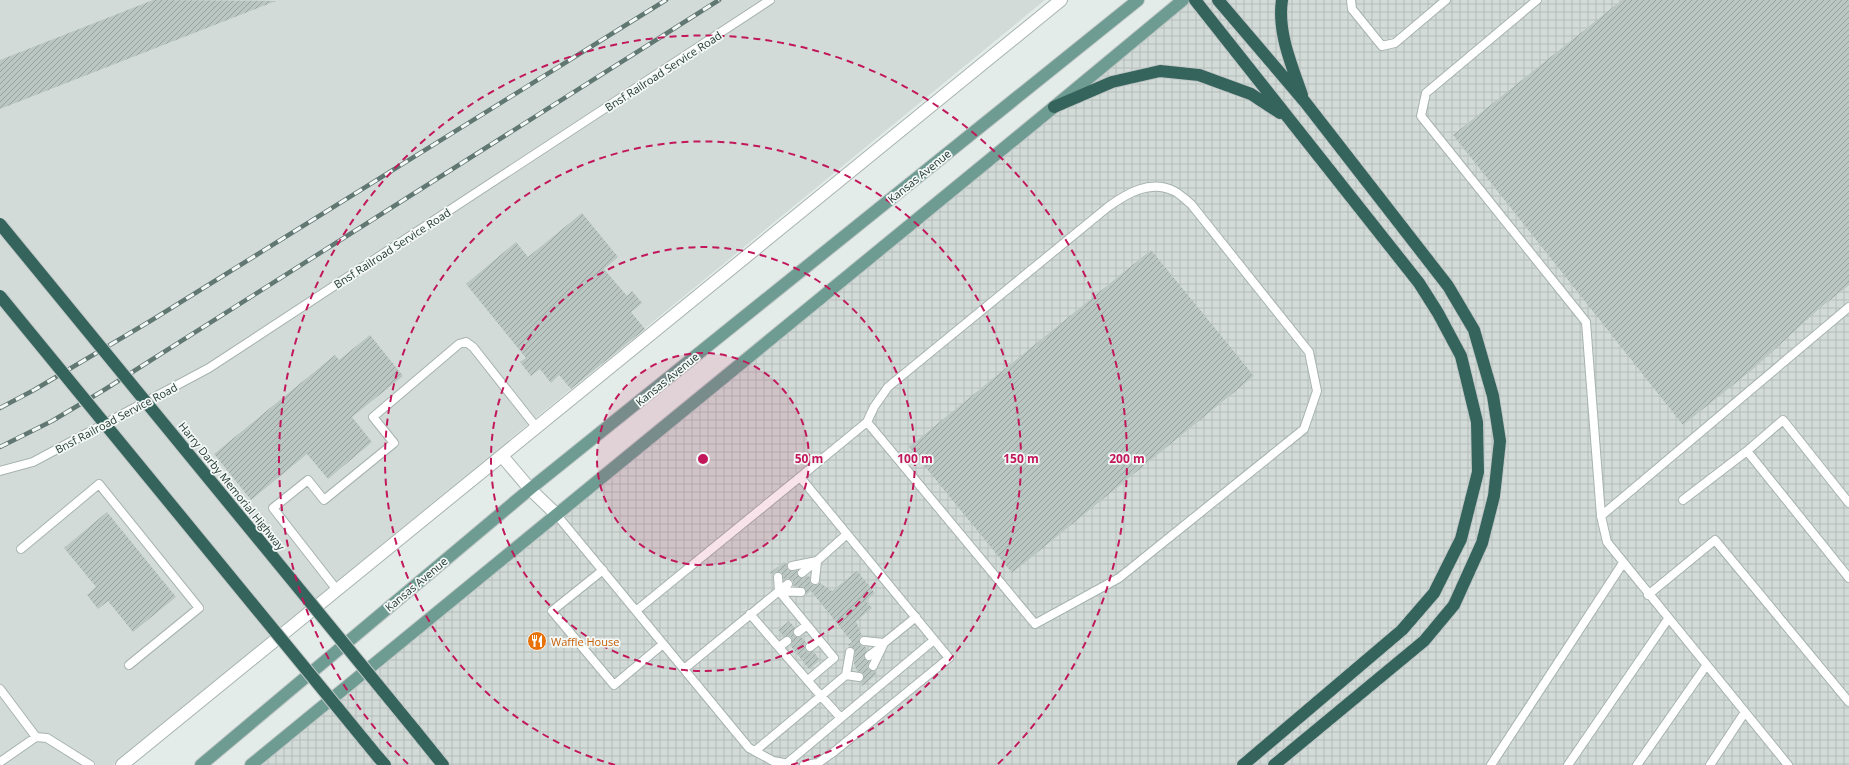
<svg xmlns="http://www.w3.org/2000/svg" width="1849" height="765" font-family="'Open Sans',sans-serif">
<defs>
<pattern id="industrial-grid" width="8" height="8" patternUnits="userSpaceOnUse"><rect width="8" height="8" fill="#d2dbd8"/><path d="M0 4h8M4 0v8" fill="none" stroke="#b4bdba"/></pattern>
<pattern id="building-hatch" width="6" height="6" patternUnits="userSpaceOnUse"><rect width="6" height="6" fill="#bac6c2"/><path d="M-1 1l2-2M0 6l6-6M5 7l2-2" fill="none" stroke="#97a29e"/></pattern>
</defs>
<rect width="100%" height="100%" fill="#e4ece9"/>
<path fill="#d2dbd8" d="M0 0H1045L113 765H0Z"/>
<path fill="url(#industrial-grid)" d="M1191 0H1849V765H252Z"/>
<path fill="url(#building-hatch)" d="M153 0 276 1 0 109V60Z
M1622 0H1849V285L1820 308 1753 369 1683 425 1453 135Z
M582 213 618 257 604 269 627 296 632 291 642 303 631 312 645 329 571 389 559 375 551 383 540 369 531 376 520 362 526 358 466 284 516 242 528 257Z
M1151 250 1254 376 1012 573 909 447Z
M370 335 403 376 352 417 372 442 328 479 307 454 251 500 214 454 335 355 339 360Z
M107 512 176 597 133 632 108 601 98 609 87 595 96 587 64 548Z
M784 562 787 564 788 570 797 571V574L800 578H803L807 576 810 577V582L812 585H817L820 583 832 591 857 571 875 593 866 601 872 608 856 621 862 636 859 638V643L861 646 866 647 867 650 864 657 869 661 868 669 875 671 876 675 862 686 861 682 863 680 864 675 862 673 857 671 854 663 855 650 848 645 852 642 811 591 806 595 804 588 793 586V581L790 579 784 580 781 572H777L773 575 770 573Z
M789 621 795 628 793 632 794 636 798 637 801 636 806 643 805 647 806 651 810 652 813 651 820 660 809 669 790 645 792 641 791 637 787 636 784 637 778 630Z"/>
<g fill="none" stroke-linecap="round" stroke-linejoin="round">
<defs>
<path id="lane" d="M1351 0 1352 9 1382 46 1395 43 1446 0
M1537 0 1426 93 1421 116 1586 322 1601 516 1607 542 1788 765
M1747 451 1783 420 1849 503
M0 471 33 462 209 368 770 0
M800 477 867 422 874 407 888 387 1108 207C1126 194 1150 179 1174 191 1180 194 1186 200 1191 204L1309 352 1317 391 1304 429 1119 578 1035 624 867 422
M1683 500 1747 451 1849 578
M556 514 749 748 773 761 794 765
M1601 516 1849 307
M21 549 99 484 199 608 129 665
M792 566 817 561
M603 570 552 611 614 685 663 644
M802 573 814 563
M778 577 779 591 834 658 808 680
M815 580 817 561 847 534
M337 590 273 508 308 480 324 500 394 443 373 417 459 344 466 342 473 347 537 428
M779 591 788 584
M1648 595 1715 540 1849 702
M637 610 800 477 949 658 835 751 818 763 804 765
M750 614 821 696 755 751
M798 632 807 625
M864 641 884 643
M779 647 787 641
M810 647 819 640
M869 656 881 647
M873 666 884 643 916 617
M684 669 779 591 801 592
M846 675 850 652
M0 689 36 737
M841 718 821 696 846 675 859 677
M0 762 36 737 47 738 90 765
M786 764 934 640
M1491 765 1623 563
M1568 765 1668 619
M1637 765 1706 666
M1710 765 1745 712"/>
<path id="street" d="M502 456 530 489 556 514
M122 765 1061 0"/>
<path id="primary" d="M201 765 530 489 1138 0
M251 765 1054 107 1183 0"/>
<path id="highway" d="M1195 0 1419 283 1438 313 1461 356 1477 422 1478 472 1461 539 1434 593 1402 630 1243 765
M1218 0 1305 102 1448 286 1474 330 1493 396 1500 441 1494 496 1482 543 1454 605 1424 641 1274 765
M1282 0C1277 32 1292 66 1302 95
M1054 107 1112 82 1160 71 1199 75 1251 94 1280 113
M414 729 443 765
M378 757 385 765"/>
</defs>
<use href="#lane" stroke="#a7b3b0" stroke-width="10"/>
<use href="#street" stroke="#a7b3b0" stroke-width="14"/>
<use href="#primary" stroke="#c2c8c7" stroke-width="14"/>
<use href="#highway" stroke="#c2c8c7" stroke-width="14"/>
<use href="#lane" stroke="#fff" stroke-width="8"/>
<use href="#street" stroke="#fff" stroke-width="12"/>
<use href="#primary" stroke="#6e9c92" stroke-width="12"/>
<use href="#highway" stroke="#35645d" stroke-width="12"/>
<defs>
<path id="rail" d="M0 408 34 390 152 320 666 0
M0 447 52 421 104 390 719 0"/>
</defs>
<use href="#rail" stroke="#607772" stroke-width="4.5"/>
<use href="#rail" stroke="#f4f9f7" stroke-width="3" stroke-dasharray="9" stroke-linecap="butt"/>
<defs>
<path id="highway-bridge" d="M0 224 414 729
M0 296 378 757"/>
</defs>
<use href="#highway-bridge" stroke="#c2c8c7" stroke-width="14" stroke-linecap="butt"/>
<use href="#highway-bridge" stroke="#35645d" stroke-width="12"/>
</g>
<circle cx="703" cy="459" r="106" fill="#c2185b" fill-opacity=".12"/>
<g fill="none" stroke="#c2185b" stroke-width="2" stroke-dasharray="7 5">
<circle cx="703" cy="459" r="106"/>
<circle cx="703" cy="459" r="212"/>
<path d="M615 765A318 318 0 1 1 791 765"/>
<path d="M408 764A424 424 0 1 1 998 764"/>
</g>
<defs>
<symbol id="restaurant-disc" viewBox="-11 -11 22 22"><circle r="9.5" fill="#e8710a" stroke="#f4f9f7"/><path d="M-5-6h1v4h1v-4h1v4h1v-4h1v5L-1.5 .5V6h-2V.5L-5-1ZM5-6V6H3V1.5H1.5Q1.5-4 5-6Z" fill="#fff"/></symbol>
</defs>
<g fill-rule="evenodd">
<use href="#restaurant-disc" x="526" y="630" width="22" height="22"/>
</g>
<g text-anchor="middle" dominant-baseline="central" stroke-width="3.5" stroke-linejoin="round" paint-order="stroke">
<g font-size="11" fill="#263b36" stroke="#f4f9f7">
<text transform="translate(663 71) rotate(-33)">Bnsf Railroad Service Road</text>
<text transform="translate(919 176) rotate(-39)">Kansas Avenue</text>
<text transform="translate(392 248) rotate(-33)">Bnsf Railroad Service Road</text>
<text transform="translate(667 379) rotate(-39)">Kansas Avenue</text>
<text transform="translate(116 418) rotate(-28)">Bnsf Railroad Service Road</text>
<text transform="translate(232 486) rotate(51)">Harry Darby Memorial Highway</text>
<text transform="translate(416 584) rotate(-40)">Kansas Avenue</text>
</g>
<g font-size="11" fill="#c56008" stroke="#f4f9f7" text-anchor="start">
<text x="551" y="641">Waffle House</text>
</g>
</g>
<circle cx="703" cy="459" r="6" fill="#c2185b" stroke="#f4f9f7" stroke-width="2"/>
<g font-size="12" text-anchor="middle" font-weight="bold" fill="#c2185b" stroke="#f4f9f7" stroke-width="3.5" stroke-linejoin="round" paint-order="stroke">
<text x="809" y="463">50 m</text>
<text x="915" y="463">100 m</text>
<text x="1021" y="463">150 m</text>
<text x="1127" y="463">200 m</text>
</g>
</svg>
